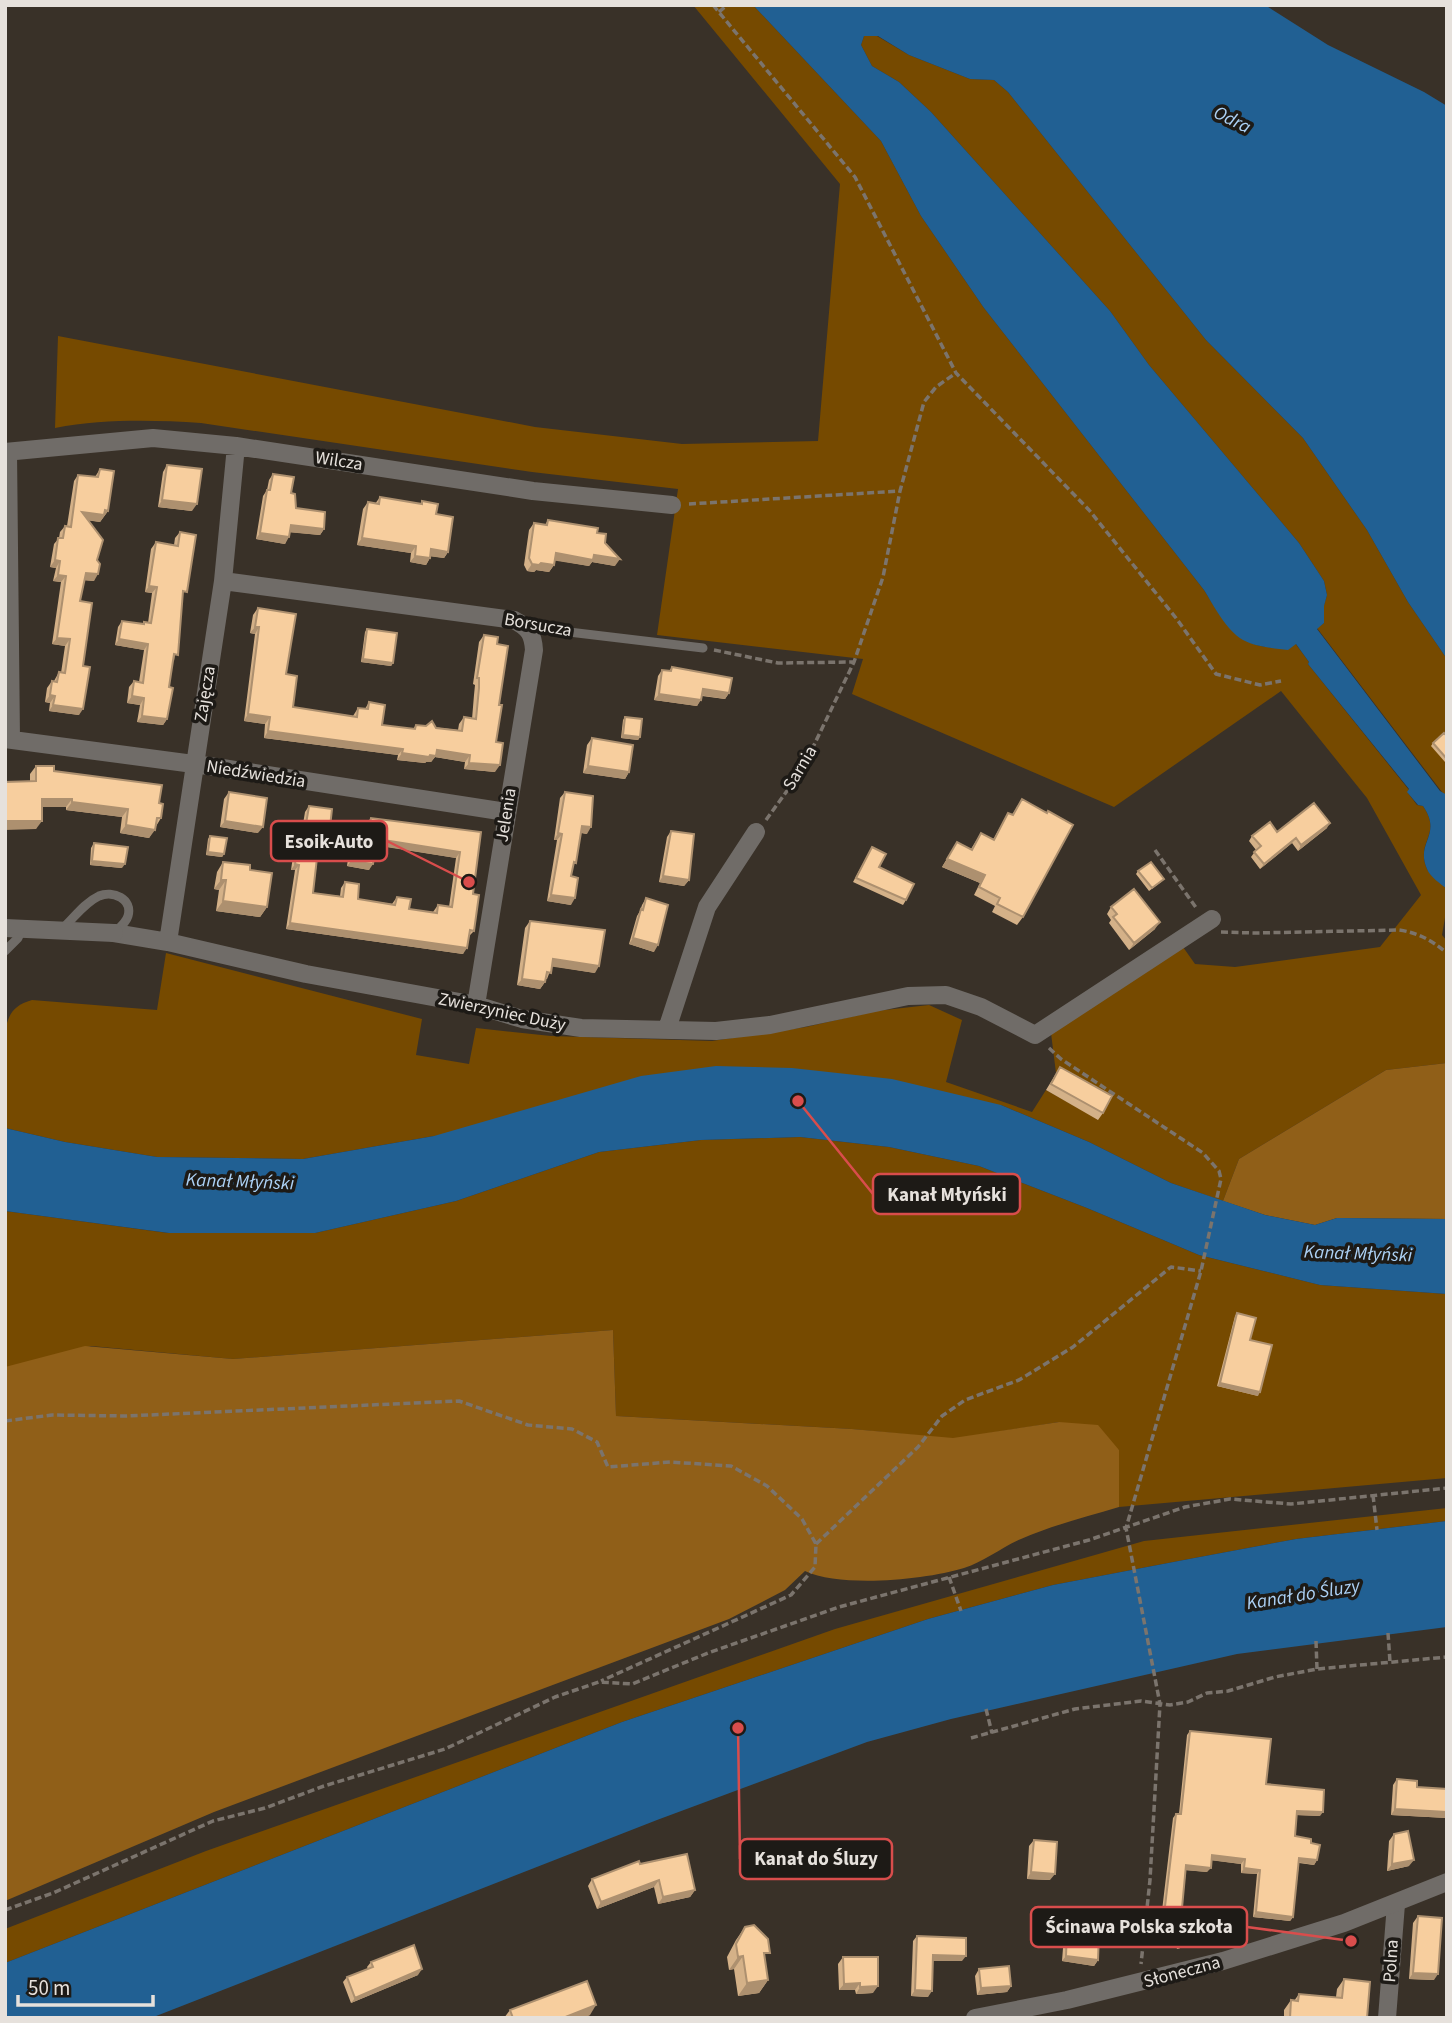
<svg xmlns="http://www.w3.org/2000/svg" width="1452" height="2023" font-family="'Source Sans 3',sans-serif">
<rect width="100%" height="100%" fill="#393128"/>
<path fill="#764a00" d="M693 5H753L881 141 921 216 984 308 1204 590C1219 614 1236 645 1268 647 1276 648 1287 645 1295 643L1309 662 1308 664 1409 790 1408 793 1417 805 1423 806C1443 835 1415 841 1427 869 1430 876 1441 883 1447 889V906L1442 935 1447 941V1063L1386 1070 1239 1159 1223 1201 1171 1183 1089 1142 1001 1105 434 1136 303 1159 157 1157 65 1142 5 1128V1032C8 1014 14 1005 32 1000L157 1010 166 953 422 1019 416 1055 469 1064 476 1028 551 1036 712 1041 806 1027 876 1011 929 1005 962 1020 946 1082 1032 1112 1046 1090 1098 1119 1056 1073 1051 1033 1183 947 1195 964 1235 967 1380 947 1421 895 1367 798 1281 691 1114 807 852 694 863 659 657 635 678 489 532 472 201 423C152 420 103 419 55 428L58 336 535 427 682 444 818 441 840 184Z
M864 36H877L909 55 970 79 994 80 1008 92 1206 340 1303 438 1367 530 1408 602 1447 659 1445 796 1317 628 1324 623V605L1327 595 1324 581 1299 543 1149 365 1110 311 931 112 899 82 872 66 861 45Z
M800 1137 889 1147 979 1166 1087 1208 1199 1255 1320 1285 1447 1294V1478L1119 1507V1450L1059 1422 953 1439 852 1429 616 1416 613 1330 233 1359 91 1346 5 1368V1211L168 1233H315L456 1201 599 1152 701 1140Z
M1447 1508V1521L1296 1539 1189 1559 1053 1585 928 1619 622 1722 5 1963V1929L206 1851 835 1629 1144 1541Z"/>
<path fill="#905f18" d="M1447 1063V1219L1337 1218 1315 1225 1265 1215 1223 1201 1239 1159 1386 1070Z
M613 1330 616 1416 852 1429 953 1438 1059 1422 1098 1425 1119 1450V1507C1086 1517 1053 1525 1021 1539 1002 1547 984 1562 964 1568 925 1580 841 1588 805 1571L785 1590 729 1619 214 1812 5 1901V1367L85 1346 233 1359Z"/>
<path fill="#216093" d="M753 5H1265L1328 45 1424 92 1447 106V659L1408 602 1367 530 1303 438 1206 340 1008 92 994 80 970 79 909 55 878 36H864L861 45 872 66 899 82 931 112 1110 311 1149 365 1299 543 1324 581 1327 595 1324 606V623L1317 629 1440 791 1447 795V889C1441 884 1430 877 1427 869 1415 842 1443 835 1423 806L1418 805 1407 792 1409 789 1308 664 1309 662 1296 644 1288 650C1274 648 1256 647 1243 640 1226 630 1214 606 1204 590L984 308 921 216 881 141Z
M716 1066 792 1068 892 1079 1001 1105 1089 1142 1171 1183 1265 1215 1315 1225 1337 1218 1447 1219V1294L1320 1285 1199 1255 1087 1208 979 1166 889 1147 800 1137 701 1140 599 1152 456 1201 315 1233H169L5 1211V1128L65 1142 157 1157 303 1159 434 1136 641 1076Z
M1447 1521V1627L1237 1654 951 1719 867 1742 657 1820 151 2018H5V1963L622 1722 928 1619 1053 1585 1189 1559 1296 1539Z"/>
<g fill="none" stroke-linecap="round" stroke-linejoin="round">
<path stroke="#7b746d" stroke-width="3.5" stroke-dasharray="7 3.5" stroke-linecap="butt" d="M713 5 855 177 956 373 1089 510 1176 618 1216 674 1260 685 1281 681
M719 12 727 5
M689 504 900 491 924 402 936 387 956 373
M714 650 778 663 854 662
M766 820 802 770 854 662 883 577 900 491
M1155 850 1197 909
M1221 932 1254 933 1399 930C1419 933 1431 940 1447 953
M1049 1048 1061 1059 1203 1153 1219 1171 1221 1179 1201 1271 1126 1528 1160 1704 1150 1880 1141 1964
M5 1421 52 1415 127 1416 459 1401 528 1425 572 1429 597 1442 608 1467 670 1462 731 1466 767 1486 802 1519 816 1544 815 1567 791 1595 601 1681
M1373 1495 1377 1530
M816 1544 918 1447 942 1416 965 1400 1019 1380 1073 1347 1171 1267 1201 1271
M949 1577 961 1611
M1388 1633 1390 1662
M1316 1641 1317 1669
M986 1709 992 1733
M971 1738 1075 1709 1141 1701 1170 1705 1188 1702 1207 1693 1228 1691 1275 1677 1317 1669 1447 1657
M5 1910 53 1893 213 1821 265 1808 324 1786 445 1749 555 1697 599 1682 632 1684 708 1653 839 1607 1089 1540 1185 1507 1230 1499 1291 1504 1447 1488"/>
<path stroke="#706c68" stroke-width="9" d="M527 627 703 648
M62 929C74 918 84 903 99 896 113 890 133 899 128 916 126 923 119 928 114 933
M5 951 18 938 22 929"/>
<path stroke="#706c68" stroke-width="18" d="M5 452 153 438 236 446 533 491 672 505
M8 452 11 739
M223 581 514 620C529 628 533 634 534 650L476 1005
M5 739 216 767 506 812
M114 933 168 942 306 974 476 1005 522 1019 581 1028 716 1031 770 1025 908 996 946 995 981 1007 1035 1035 1212 919
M168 942 223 581 236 446
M667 1029 707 907 756 832
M1387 2018 1396 1904"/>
<path stroke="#706c68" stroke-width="18" d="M5 928 114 933
M975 2018 1067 2000 1223 1961 1344 1923 1447 1882"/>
</g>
<path fill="#d4b188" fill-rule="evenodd" d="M167 465 192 511 158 507 163 472Z
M100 469 108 511 100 522 88 520 97 560 94 581 84 580 80 601 83 666 79 715 49 711 50 703 45 702 47 688 52 681H54L59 672 61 673 65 646 52 644 61 582 53 581 56 568 50 567 54 544 59 538 60 532 65 526H67L74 481 78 475 95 477Z
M273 474 291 493 296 508 324 529 320 535 290 532 285 544 256 539 263 496 267 490 269 480Z
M380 497 420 504 422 501 436 514 448 552 444 558 431 556 426 565 410 562 411 553 357 545 363 509 368 502 375 504Z
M548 520 597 533 605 543 615 566 592 562 589 566 555 560 554 565 549 572 536 570 534 572 527 571 524 565 529 530 534 523 545 525Z
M180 532 182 598 174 661H173L169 687 167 719 163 725 137 722 140 705 127 703 129 687 134 681 139 682 144 650 115 645 118 627 122 621 143 624 144 622 148 623 152 593 145 592 151 549 156 542 174 545 175 538Z
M258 608 286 674 293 707 353 716 358 708 365 709 369 702 382 725 413 729 416 725 458 730 459 724 464 717 472 719 474 695 475 685 473 684 479 642 484 635 497 644 499 705 495 772 464 769 465 762 435 757 431 762H426L425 763 397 760 398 755 264 738 265 724 244 721 255 634 250 633 253 615Z
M367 629 393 663 391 666 361 662 365 632Z
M672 667 729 693 725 699 702 696 697 706 654 700 658 676 662 670 669 671Z
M625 717 640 737 638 740 621 738 623 720Z
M1447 736V761L1445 762 1431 746 1433 743Z
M592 738 629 772 625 779 583 773 587 745Z
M36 766 159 803 161 818 149 838 120 833 122 817 66 810V807H42L36 829 30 781V774Z
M229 792 258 833 220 827 224 799Z
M565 792 587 834 581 833 573 867 571 876V905L547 901 557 840H554L560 798Z
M1022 799 1023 917 1017 925 992 912 995 906 974 895 980 883 942 867 957 842 971 849 981 833 993 840 1008 813 1012 815Z
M309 806 330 827 365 834 367 823 371 818 481 832 473 894 474 931 469 936 463 954 286 929 295 870H291L297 829 301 823 303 824 305 812ZM376 845 456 858 449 907 438 905 433 912 409 909 397 897 392 904 358 899 345 882 341 888 340 896 313 893 318 855 348 859 347 866 369 870Z
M1327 828 1298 851 1292 843 1260 869 1251 857 1256 850 1249 841 1252 836 1277 832Z
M671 831 689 880 684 886 659 882 667 837Z
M210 836 224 854 222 857 206 855 208 839Z
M94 843 122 868 90 865 91 848Z
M872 847 879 867 906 900 903 905 853 882Z
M223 862 250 870 267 907 260 917 216 911 219 890 214 889 217 872Z
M1138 871 1161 882 1149 891 1136 874Z
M646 898 654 952 629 944 637 916 640 911 642 905Z
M1111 907 1155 929 1129 950 1109 923 1111 920 1107 914Z
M530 921 595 973 552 966 547 979H546L545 982 540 989 517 985 525 928Z
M1060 1067 1103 1113 1098 1120 1046 1090Z
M1237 1313 1250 1340 1258 1396 1217 1386 1235 1316Z
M1190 1731 1266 1784 1320 1816 1297 1815 1295 1836 1311 1843 1317 1860 1314 1865 1299 1863 1293 1917 1290 1921 1253 1917 1257 1874 1241 1873V1864L1211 1860 1207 1872 1186 1870 1182 1908 1193 1944 1177 1949 1168 1920 1161 1919 1173 1818 1176 1814H1179L1187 1735Z
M1397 1779 1417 1787 1446 1789 1447 1783V1818L1391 1815 1393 1785Z
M1394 1834 1409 1866 1387 1871 1389 1841Z
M1034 1840 1050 1880 1027 1879 1029 1846Z
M640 1864 695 1890 690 1897 658 1904 654 1887 597 1909 588 1886 592 1879Z
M1057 1913 1080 1923 1098 1960 1094 1966 1062 1961 1064 1935H1053V1919Z
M1418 1916 1434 1980 1409 1979 1413 1923Z
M745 1927 765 1959 768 1980 759 1993 738 1996 734 1969 729 1970 727 1957 736 1940Z
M917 1936 962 1961H933L928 1997 911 1996 913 1941Z
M843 1957 873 1993 856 1994 855 1990H839L838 1964Z
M371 1962 418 1975 351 2003 343 1982 347 1977 368 1969 367 1967Z
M979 1969 1011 1986 1007 1992 977 1995 975 1976Z
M1344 1979 1367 2018H1284V2010L1291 2000 1294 2001 1299 1994 1336 1997 1337 1989Z
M510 2010 590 2015 582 2018H504Z"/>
<path fill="#ad906f" d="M162 500 197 504 192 511 158 507Z
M105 510 108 511 100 522 77 519 82 512Z
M291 525 324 529 320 535 286 532Z
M260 533 289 537 285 544 256 539Z
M362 538 416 546 411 553 357 545Z
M431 549 448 552 444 558 427 556Z
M556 553 594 555 620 559 615 566 592 562 589 566 551 560Z
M415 556 430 558 426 565 410 562Z
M55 560 60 561 56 568 50 567Z
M541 563 554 565 549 572 536 570 534 572 527 571 532 564Z
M86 573 98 574 94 581 81 580Z
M58 575 66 576 61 582 53 581Z
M149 586 157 587 152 593 145 592Z
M255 627H259L255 634 250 633Z
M57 638 70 639 65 646 52 644Z
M119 639 148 644 144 650 115 645Z
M363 659 393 663 391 666 361 662Z
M703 689 729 693 725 699 699 695Z
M659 694 701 700 697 706 654 700Z
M50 695 55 696 50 703 45 702Z
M132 696 144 698 140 705 127 703Z
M53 705 83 709 79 715 49 711Z
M248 714 270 717 265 724 244 721Z
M142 716 167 719 163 725 137 722Z
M268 731 403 749 398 755 264 738Z
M623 735 640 737 638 740 621 738Z
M437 750 470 755 465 762 435 757 431 762H426L425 763 397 760 402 753Z
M469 763 500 765 495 772 464 769Z
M588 766 629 772 625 779 583 773Z
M42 799H72L66 807H36Z
M72 802 128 809 122 817 66 810Z
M5 821H42L36 829 5 830Z
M225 821 263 827 258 833 220 827Z
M1330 823 1327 828 1298 851 1301 845Z
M126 825 155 830 149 838 120 833Z
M582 826 591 827 587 834 578 832Z
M558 833 562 834 557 840H554Z
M1296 838 1292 843 1260 869 1264 864Z
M377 839 460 852 456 858 373 845Z
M318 849 352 853 348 859 315 854Z
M208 852 224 854 222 857 206 855Z
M947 859 985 875 980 883 942 867Z
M92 861 125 864 122 868 90 865Z
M351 861 373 864 369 870 347 866Z
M295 864 299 865 295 870H291Z
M663 876 689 880 684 886 659 882Z
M221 880H226L219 890 214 889Z
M551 895 575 898 571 905 547 901Z
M223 901 267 907 260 917 216 911Z
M1160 922 1155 929 1129 950 1134 943Z
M290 923 467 948 463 954 286 929Z
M633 938 658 945 654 952 629 944Z
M553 959 599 966 595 973 548 966Z
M522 979 545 982 540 989 517 985Z
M1220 1383 1260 1392 1258 1396 1217 1386Z
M1395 1809 1447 1812V1818L1391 1815Z
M1297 1811 1323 1812 1320 1816 1294 1815Z
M1212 1855 1245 1859 1241 1864 1209 1860Z
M1299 1858 1317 1860 1314 1865 1296 1862Z
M1414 1860 1409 1866 1387 1871 1392 1864Z
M1186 1865 1211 1868 1207 1872 1183 1870Z
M1244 1868 1260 1870 1257 1874 1241 1873Z
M1031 1872 1055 1874 1050 1880 1027 1879Z
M659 1880 654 1887 597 1909 601 1902Z
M695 1890 690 1897 658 1904 663 1897Z
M1256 1912 1293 1917 1290 1921 1253 1917Z
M1164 1915H1171L1168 1920 1161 1919Z
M1057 1929H1067L1064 1935H1053Z
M1197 1940 1193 1944 1177 1949 1180 1945Z
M933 1955 966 1956 962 1961H929Z
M743 1956 734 1969 729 1970 738 1957Z
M1066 1956 1098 1960 1094 1966 1062 1961Z
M422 1969 418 1975 351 2003 355 1998Z
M1413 1973 1438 1974 1434 1980 1409 1979Z
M768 1980 759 1993 738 1996 747 1983Z
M860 1983 855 1990H839L844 1984Z
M878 1986 873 1993 856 1994 860 1987Z
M1011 1986 1007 1992 977 1995 981 1988Z
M915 1990 932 1991 928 1997 911 1996Z
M596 2005 590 2015 582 2018H563Z"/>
<path fill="#f7ce9e" stroke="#ad906f" stroke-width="2" fill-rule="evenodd" d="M167 465 202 469 197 504 162 500Z
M100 469 114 471 108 511 105 510 104 515 82 512 103 540 97 560 100 564 98 574 86 573 80 601 92 603 83 666 90 667 83 709 53 705 55 696 50 695 52 681 57 682 59 672 65 673 70 639 57 638 66 576 58 575 60 561 55 560 58 538H63L65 526 71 527 78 475 98 477Z
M273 474 294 477 291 493 295 494 296 508 325 512 324 529 291 525 289 537 260 533 267 490H270Z
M380 497 422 504V501L438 504 436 514 453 517 448 552 431 549 430 558 415 556 416 546 362 538 368 502 379 504Z
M548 520 598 528 597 533 606 534 605 543 620 559 594 555 593 560 556 553 554 565 541 563 539 565 532 564 529 558 534 523 547 525Z
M180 532 196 535 187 592 183 591 178 655 174 654 169 687 173 688 167 719 142 716 144 698 132 696 134 681 143 683 148 644 119 639 122 621 144 624V622L151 623 157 587 149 586 156 542 178 546Z
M258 608 296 614 286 674 297 676 293 707 357 717 358 708 368 709 369 702 385 705 382 725 415 729 416 725 426 726 432 721 436 728 462 731 464 717 476 719 479 688V678H477L484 635 498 637 497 644 508 646 499 705H502L496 742 503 743 500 765 469 763 470 755 437 750 436 756 430 755 429 757 402 753 403 749 268 731 270 717 248 714 259 627H255Z
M367 629 397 633 393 663 363 659Z
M672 667 732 678 729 693 703 689 701 700 659 694 662 670 671 671Z
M625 717 642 719 640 737 623 735Z
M1444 733 1447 736V759L1433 743Z
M592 738 633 745 629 772 588 766Z
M36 766H54V771L162 785 159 803 163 804 161 818H157L155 830 126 825 128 809 72 802V799H42V821H5V782L36 781Z
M229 792 267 798 263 827 225 821Z
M565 792 593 796 591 827 582 826 576 863 574 862 571 876 578 878 575 898 551 895 562 834 558 833Z
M1022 799 1047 813 1048 811 1073 825 1023 917 997 904 1000 898 979 887 985 875 947 859 957 842 972 850 981 833 994 840 1008 813 1013 815Z
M1314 803 1330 823 1301 845 1296 838 1264 864 1254 852 1261 846 1252 836 1270 822 1277 832Z
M309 806 332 809 330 827 368 834 371 818 481 832 473 894 479 895 474 931 470 930 467 948 290 923 299 865 295 864 301 823 306 824ZM377 839 460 852 452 907 438 905 437 913 409 909 411 899 397 897 395 905 358 899 359 884 345 882 343 897 313 893 318 849 352 853 351 861 373 864Z
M671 831 694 834 689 880 663 876Z
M210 836 227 838 224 854 208 852Z
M94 843 128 847 125 864 92 861Z
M872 847 886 854 879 867 914 884 906 900 856 878Z
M223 862 250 865V870L272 873 267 907 223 901 226 880H221Z
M1151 862 1164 879 1152 888 1138 871Z
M1134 889 1160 922 1134 943 1113 917 1117 914 1111 907Z
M646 898 668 905 658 945 633 938 641 909 643 910Z
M530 921 605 930 599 966 553 959 551 973 547 972 545 982 522 979Z
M1060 1067 1112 1096 1103 1113 1051 1084Z
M1237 1313 1256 1318 1250 1340 1272 1345 1260 1392 1220 1383Z
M1190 1731 1271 1739 1266 1784 1324 1790 1323 1812 1297 1811 1295 1836 1311 1839V1843L1320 1845 1317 1860 1299 1858 1293 1917 1256 1912 1260 1870 1244 1868 1245 1859 1212 1855 1211 1868 1186 1865 1182 1908 1195 1910 1193 1930 1197 1940 1180 1945 1171 1915H1164L1176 1814H1181Z
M1397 1779 1417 1781V1787L1447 1789V1812L1395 1809Z
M1408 1831 1414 1860 1392 1864 1394 1834Z
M1034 1840 1057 1842 1055 1874 1031 1872Z
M687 1854 695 1890 663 1897 659 1880 601 1902 592 1879 639 1861 640 1864Z
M1057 1913 1080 1915V1923H1084L1083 1933H1099L1098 1960 1066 1956 1067 1929H1057Z
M1418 1916 1442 1918 1438 1974 1413 1973Z
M754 1925 768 1939 770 1953H764L768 1980 747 1983 743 1956 738 1957 736 1944 745 1927Z
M917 1936 966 1938V1956L933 1955 932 1991 915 1990Z
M414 1945 422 1969 355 1998 347 1977 373 1967 371 1962Z
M843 1957H878V1986L860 1987V1983L844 1984Z
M1009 1966 1011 1986 981 1988 979 1969Z
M1344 1979 1370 1982 1367 2018H1290L1291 2000 1298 2001 1299 1994 1342 1998Z
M587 1981 596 2005 563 2018H513L510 2010Z"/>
<g text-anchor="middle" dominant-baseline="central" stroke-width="7" stroke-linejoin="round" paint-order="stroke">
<g font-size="18" fill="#e6e1dc" stroke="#1d1a16">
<text transform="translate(339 461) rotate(9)">Wilcza</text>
<text transform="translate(538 625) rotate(10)">Borsucza</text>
<text transform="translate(205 694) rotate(-81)">Zajęcza</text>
<text transform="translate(800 768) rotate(-59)">Sarnia</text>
<text transform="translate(256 774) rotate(9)">Niedźwiedzia</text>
<text transform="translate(506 815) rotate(-81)">Jelenia</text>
<text transform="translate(502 1012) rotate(12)">Zwierzyniec Duży</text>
<text transform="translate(1391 1961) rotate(-86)">Polna</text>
<text transform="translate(1182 1972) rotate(-15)">Słoneczna</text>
</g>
<g font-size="19" font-style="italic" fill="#acd1f5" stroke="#1d1a16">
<text transform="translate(1232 120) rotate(26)">Odra</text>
<text transform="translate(240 1182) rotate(2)">Kanał Młyński</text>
<text transform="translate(1358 1254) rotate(2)">Kanał Młyński</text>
<text transform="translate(1303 1595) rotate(-9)">Kanał do Śluzy</text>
</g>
</g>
<path fill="none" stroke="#d94d4c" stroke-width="2.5" d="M469 882L387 841M798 1101L873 1194M738 1728L740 1859M1351 1941L1247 1927"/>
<g fill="#d94d4c" stroke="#1d1a16" stroke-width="2.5">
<circle cx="469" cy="882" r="7"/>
<circle cx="798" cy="1101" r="7"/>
<circle cx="738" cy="1728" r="7"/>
<circle cx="1351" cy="1941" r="7"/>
</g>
<g fill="#1d1a16" stroke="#d94d4c" stroke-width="2.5">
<rect x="271" y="821" width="116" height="40" rx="7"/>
<rect x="873" y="1174" width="147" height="40" rx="7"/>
<rect x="740" y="1839" width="152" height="40" rx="7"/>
<rect x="1031" y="1907" width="216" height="40" rx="7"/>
</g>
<g font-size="19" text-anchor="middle" font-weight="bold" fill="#e6e1dc">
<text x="329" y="848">Esoik-Auto</text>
<text x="947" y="1201">Kanał Młyński</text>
<text x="816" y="1865">Kanał do Śluzy</text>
<text x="1139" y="1933">Ścinawa Polska szkoła</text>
</g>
<rect width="1452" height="2023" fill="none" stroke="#e6e1dc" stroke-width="14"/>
<path d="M18 1995v10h135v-10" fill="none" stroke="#e6e1dc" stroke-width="3.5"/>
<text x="28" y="1995" font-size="21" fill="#e6e1dc" stroke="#1d1a16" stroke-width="5" paint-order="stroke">50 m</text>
</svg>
